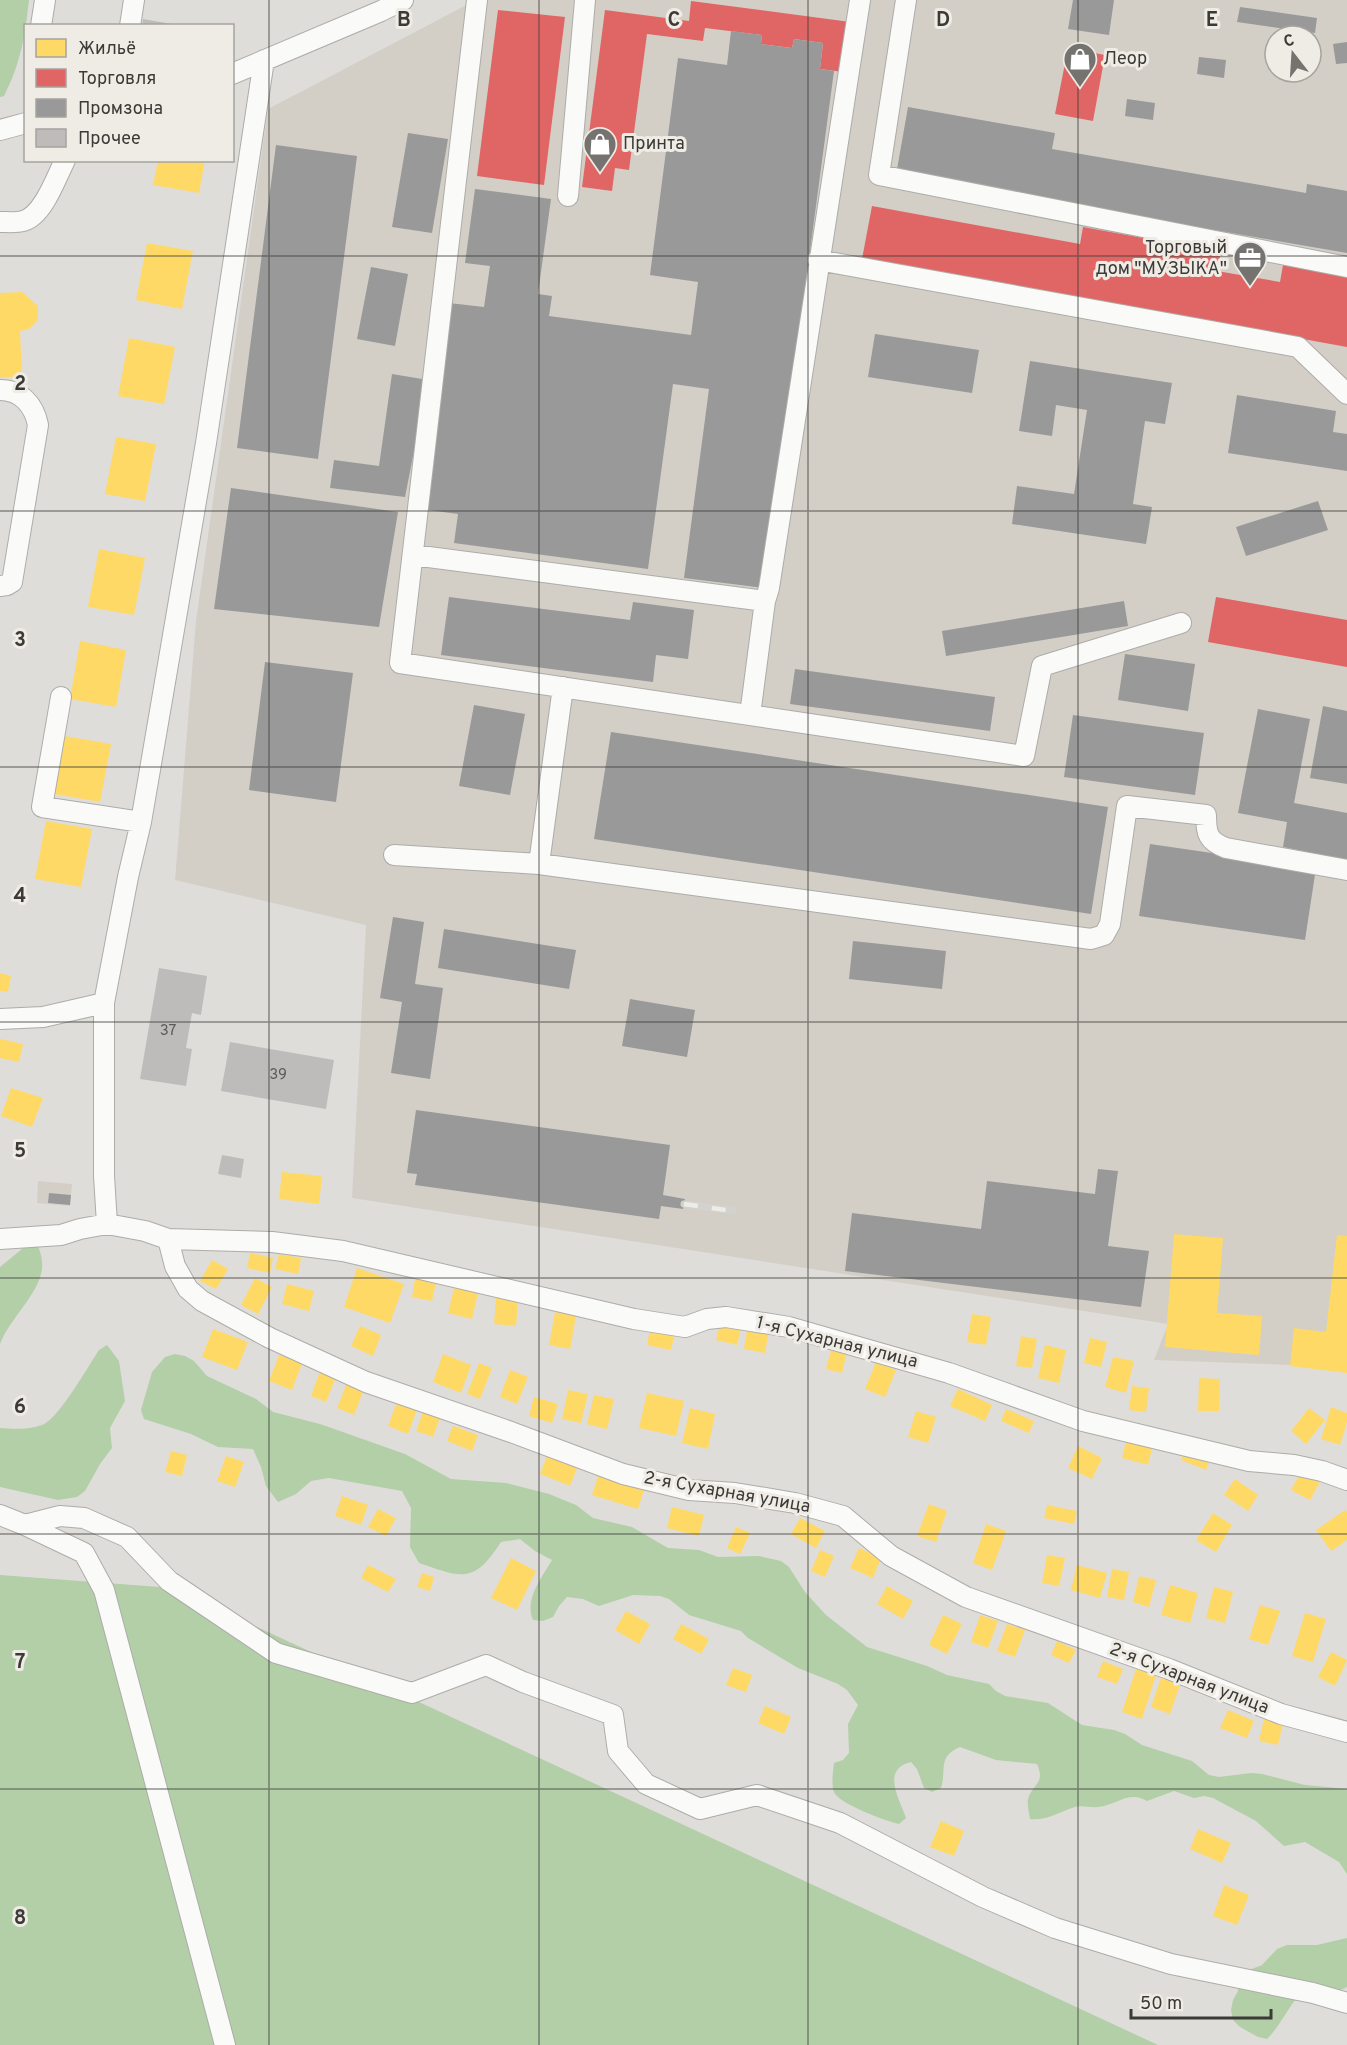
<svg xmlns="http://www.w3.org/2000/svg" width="1347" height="2045" font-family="Overpass,sans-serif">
<rect width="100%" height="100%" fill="#dfddda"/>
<path fill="#d3cfc7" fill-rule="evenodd" d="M476 0H1347V1367L1154 1360 1168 1324 352 1198 366 925 175 880 196 621 268 109ZM1275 36H1311V72H1275Z
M38 1181 72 1184 70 1206 37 1203Z"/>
<path fill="#b2cfa8" d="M0 0H29C25 35 21 63 4 96L0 97Z
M37 1243C39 1249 42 1256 42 1262 45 1289 10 1317 0 1344V1267L28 1244Z
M107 1345 119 1361 125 1401 110 1428 112 1448 100 1464 85 1491 77 1497 58 1500 0 1487V1428C13 1429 29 1430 42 1425 58 1420 89 1365 99 1350Z
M175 1354 185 1356 194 1361 207 1376 256 1399 273 1412 320 1424 405 1454 451 1479 506 1483 549 1494 576 1505 593 1518 632 1527 668 1548 699 1550 718 1557 759 1556 781 1561 789 1567 805 1592 826 1615 867 1647 927 1666 947 1675 989 1684 996 1691 1005 1696 1048 1703 1082 1725 1114 1730 1125 1734 1142 1745 1192 1761 1209 1775 1219 1777 1251 1773 1262 1774 1305 1785 1347 1789V1874L1339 1862 1305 1842 1284 1846 1256 1821 1213 1798 1204 1796 1194 1798 1174 1791 1147 1801C1129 1790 1117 1805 1098 1807 1090 1808 1082 1805 1075 1807 1059 1812 1047 1821 1030 1819 1029 1813 1027 1804 1028 1799 1032 1784 1046 1784 1037 1764L996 1760 960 1747C937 1757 947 1769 941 1788L932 1792 924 1788 917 1769 911 1762C881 1769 899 1798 906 1818L899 1824C886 1821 839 1804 834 1792 831 1784 833 1771 834 1763L843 1760 849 1753 848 1724 858 1705 847 1690 838 1684 798 1668 748 1638 741 1631 689 1615 669 1599 660 1596 633 1595 599 1606 583 1599 567 1597 559 1606 553 1617 543 1621 533 1620C524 1600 542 1577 552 1560L535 1551 520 1539 501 1542C474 1584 463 1578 419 1563L410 1547 411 1508 402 1491 329 1478 311 1481 296 1494 278 1502 266 1486 261 1467 253 1449 218 1447 191 1434 144 1419 141 1410 152 1372 165 1357Z
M0 1575 173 1588 1158 2045H0Z
M1347 1938V1987L1339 1991 1301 1993C1288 2007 1281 2025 1267 2039L1258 2037 1240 2027 1233 2020 1231 2010 1233 2000 1238 1991V1981L1244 1972 1262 1965 1277 1949 1287 1945H1317Z"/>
<path fill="#ffd966" d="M158 160H205L199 193 153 185Z
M147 243 193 251 182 309 136 300Z
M22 292 38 306V320L29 329 20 331 22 376 0 378V293Z
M129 338 175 347 164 404 118 396Z
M116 437 156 444 145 501 105 494Z
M99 549 145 558 134 615 88 607Z
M80 641 126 650 116 707 70 699Z
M65 736 111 744 100 802 54 794Z
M46 821 92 829 81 887 35 879Z
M0 973 11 976 8 992 0 991Z
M0 1039 23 1044 19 1062 0 1058Z
M11 1088 43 1098 32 1127 1 1116Z
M282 1172 322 1176 319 1204 279 1199Z
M1174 1234 1223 1238 1217 1313 1262 1316 1259 1355 1165 1347Z
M1337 1235 1347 1236V1373L1290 1366 1294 1328 1326 1332Z
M250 1253 273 1258 270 1273 247 1268Z
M279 1254 301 1258 298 1274 275 1269Z
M212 1260 228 1269 216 1289 200 1281Z
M357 1268 404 1284 390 1323 344 1307Z
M416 1273 437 1277 432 1301 412 1297Z
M255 1278 272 1287 258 1314 241 1305Z
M287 1284 314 1291 309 1311 282 1304Z
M454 1288 478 1293 472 1319 448 1313Z
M496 1298 518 1299 516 1326 494 1324Z
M555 1312 576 1316 570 1349 549 1345Z
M972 1314 991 1317 986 1345 967 1342Z
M652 1319 677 1324 671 1350 647 1345Z
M721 1319 742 1324 737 1345 716 1340Z
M360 1326 381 1335 373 1356 351 1346Z
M748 1326 769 1330 765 1353 744 1349Z
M213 1329 248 1342 237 1370 202 1357Z
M1021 1336 1037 1339 1032 1368 1016 1366Z
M1090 1338 1107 1342 1101 1367 1084 1363Z
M834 1339 849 1343 842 1373 826 1369Z
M1045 1345 1066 1350 1059 1383 1038 1378Z
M443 1354 471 1365 461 1393 433 1382Z
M279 1355 302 1363 292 1390 269 1381Z
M1113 1357 1134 1361 1126 1393 1105 1387Z
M876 1362 896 1370 885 1397 865 1389Z
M479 1363 492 1368 480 1399 467 1394Z
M510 1370 528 1377 517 1404 500 1397Z
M320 1371 336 1377 326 1402 311 1396Z
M1199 1378 1220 1379 1219 1411H1198Z
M347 1383 364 1389 354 1415 337 1408Z
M1132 1386 1149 1388 1146 1412 1129 1410Z
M958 1389 992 1405 985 1421 950 1406Z
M568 1390 588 1394 581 1423 562 1419Z
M647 1393 684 1401 676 1436 639 1428Z
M594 1395 614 1399 607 1429 587 1424Z
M534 1397 558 1404 552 1423 529 1416Z
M398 1399 418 1407 408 1434 388 1426Z
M1331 1407 1347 1413V1422L1340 1445 1321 1439Z
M690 1408 715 1414 708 1449 682 1443Z
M1309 1408 1325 1420 1306 1444 1291 1431Z
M424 1409 441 1415 433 1437 416 1431Z
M1006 1409 1034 1421 1029 1433 1001 1421Z
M916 1411 936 1417 928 1443 908 1437Z
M453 1426 478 1435 472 1451 447 1441Z
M1126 1441 1152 1448 1148 1465 1122 1458Z
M1078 1446 1102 1458 1092 1479 1068 1468Z
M1186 1446 1211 1455 1206 1470 1181 1460Z
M171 1451 187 1455 182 1476 165 1472Z
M226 1456 244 1462 235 1487 217 1481Z
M547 1456 577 1468 570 1486 540 1474Z
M1302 1470 1321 1480 1310 1500 1291 1490Z
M599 1473 645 1486 638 1509 592 1495Z
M1235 1479 1258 1495 1248 1511 1224 1495Z
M342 1496 368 1505 361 1525 335 1516Z
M929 1504 947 1511 936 1542 917 1536Z
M1047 1505 1077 1511 1074 1524 1044 1518Z
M672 1507 704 1515 699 1536 667 1528Z
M378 1509 396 1518 386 1536 368 1527Z
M1345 1510 1347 1512V1540L1331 1551 1316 1530Z
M1213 1513 1232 1525 1216 1552 1196 1540Z
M800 1518 825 1531 816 1548 791 1534Z
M986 1524 1006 1531 992 1570 973 1563Z
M736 1527 750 1533 740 1554 727 1548Z
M859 1548 881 1558 873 1578 850 1568Z
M820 1550 834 1556 825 1577 811 1571Z
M1047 1555 1065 1558 1059 1586 1042 1583Z
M511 1558 536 1571 517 1610 491 1598Z
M368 1565 396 1579 388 1592 361 1578Z
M1077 1565 1107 1573 1100 1598 1071 1590Z
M1112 1569 1129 1572 1124 1600 1107 1597Z
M422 1573 434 1577 430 1591 417 1587Z
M1139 1576 1156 1580 1149 1607 1133 1602Z
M1170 1585 1198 1593 1190 1623 1161 1615Z
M887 1586 913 1601 903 1619 877 1604Z
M1214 1587 1233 1592 1225 1623 1206 1618Z
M1260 1605 1280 1611 1268 1645 1249 1639Z
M626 1611 650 1624 639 1644 615 1630Z
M1305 1613 1326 1619 1313 1662 1292 1656Z
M943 1615 962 1624 947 1654 929 1645Z
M980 1615 998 1621 988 1648 971 1642Z
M681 1624 709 1639 701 1654 673 1639Z
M1007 1624 1025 1630 1015 1657 997 1651Z
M1057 1641 1076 1650 1069 1663 1051 1655Z
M1331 1652 1347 1660 1335 1686 1318 1677Z
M1103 1661 1123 1669 1117 1684 1097 1677Z
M733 1668 752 1675 746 1692 726 1685Z
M1136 1669 1156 1675 1142 1719 1122 1712Z
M1162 1675 1181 1682 1170 1714 1151 1707Z
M765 1706 791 1717 784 1734 758 1723Z
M1228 1710 1254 1721 1247 1738 1220 1728Z
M1264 1719 1283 1724 1278 1745 1259 1741Z
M941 1821 964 1831 954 1856 930 1847Z
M1198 1829 1231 1843 1222 1863 1190 1849Z
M1224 1885 1249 1895 1237 1925 1213 1916Z"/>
<path fill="#e06666" d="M691 1 858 23 851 73 820 69 823 43 794 39 792 48 761 44 762 35 705 28 703 41 647 34 629 170 615 168 612 191 582 187 605 10 689 21Z
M498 10 565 17 544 185 477 176Z
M1068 48 1105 55 1093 121 1055 114Z
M872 206 1080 244 1083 227 1221 252 1217 271 1280 282 1283 265 1347 277V347L862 259Z
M1216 597 1347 620V667L1208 642Z"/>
<path fill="#999" d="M1073 0H1114L1109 35 1068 29Z
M1240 7 1317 18 1315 33 1237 22Z
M731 31 762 35 761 44 792 48 794 39 823 43 820 69 834 71 765 588 684 578 709 389 673 384 648 569 454 543 458 514 421 509 449 303 484 307 490 266 465 263 475 189 551 199 538 294 552 296 549 316 691 335 698 282 650 275 678 58 727 65Z
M1347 42V63L1336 64 1333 44Z
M1199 57 1226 60 1224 78 1197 74Z
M1127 99 1155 103 1153 120 1125 116Z
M908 107 1055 133 1052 149 1306 193 1307 184 1347 191V253L896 175Z
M408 133 448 139 432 233 392 227Z
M276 145 357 156 318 459 237 448Z
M371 267 408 274 395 346 357 339Z
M875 334 979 350 972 393 868 377Z
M1030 361 1172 383 1165 424 1145 421 1133 504 1152 507 1146 544 1012 524 1017 486 1074 494 1087 410 1056 405 1052 436 1019 431Z
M392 374 428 380 405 497 330 488 334 460 379 466Z
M1237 395 1336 411 1333 432 1347 434V471L1228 453Z
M231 488 398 512 379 627 214 609Z
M1318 501 1328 530 1246 556 1236 527Z
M449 597 630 620 633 602 694 610 688 659 656 655 653 682 441 655Z
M1124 601 1128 626 946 656 942 631Z
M1125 654 1195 664 1188 711 1118 700Z
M265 662 353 673 336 802 249 790Z
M795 669 995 697 990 731 790 704Z
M474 705 525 714 510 795 459 786Z
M1323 706 1347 711V784L1310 778Z
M1258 709 1310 719 1294 803 1347 813V860L1283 847 1287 822 1238 813Z
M1073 715 1204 733 1195 795 1064 777Z
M611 732 1108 807 1091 914 594 839Z
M1150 844 1316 868 1305 940 1139 916Z
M393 917 424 922 415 984 443 988 430 1079 391 1073 402 1002 380 998Z
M444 929 576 950 569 989 438 968Z
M853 941 946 951 942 989 849 979Z
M630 999 695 1010 687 1057 622 1046Z
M416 1110 670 1145 663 1195 685 1199 683 1209 661 1206 659 1219 415 1185 417 1174 407 1173Z
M1098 1169 1118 1171 1108 1246 1149 1251 1141 1307 845 1271 852 1213 981 1229 987 1181 1095 1194Z
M49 1193 71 1195 70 1205 48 1203Z"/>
<path fill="#bebcba" d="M143 19 172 24V26H142Z
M159 968 207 976 201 1015 192 1013 186 1048 192 1049 186 1086 140 1079Z
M230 1042 334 1060 326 1109 221 1091Z
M222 1155 244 1159 241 1178 218 1174Z"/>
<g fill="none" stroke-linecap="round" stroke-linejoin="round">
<defs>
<path id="minor" d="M477 0 400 663 1024 756 1042 666 1181 623
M906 0 879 175 1347 267
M41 26 45 0
M130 26 134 0
M232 74 381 11 403 0
M0 130 26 123
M568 196 585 0
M0 222C7 222 16 223 23 221 43 216 56 178 65 160
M818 260 1298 347 1347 394
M0 390C21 390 34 405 38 425L12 582 7 585 0 586
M413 555 765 601 769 588 860 0
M563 687 539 864 1091 939 1104 935 1110 924 1127 806 1206 815C1206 834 1208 841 1226 848L1347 870
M61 697 42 807 141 822
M750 715 765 601
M394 855 539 864
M0 1019 43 1017 104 1003
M107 1224 104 1176V1003L128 877 141 822 206 443 264 60
M0 1239 61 1235 80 1229 107 1224 145 1231 168 1239 272 1242 343 1251 634 1319 685 1327 707 1319 726 1317 789 1327 949 1373 1083 1421 1249 1461 1294 1465 1322 1471 1347 1480
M168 1239 175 1266 188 1289 202 1301 270 1338 366 1382 511 1432 623 1474 689 1490 735 1493 795 1503 843 1516 891 1556 966 1597 1169 1669 1281 1714 1347 1732
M0 1515 25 1525 84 1553 104 1590 225 2045
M25 1525 60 1516 84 1518 127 1537 169 1581 276 1653 412 1693 486 1665 523 1682 613 1715 618 1751 646 1784 700 1809 757 1795 840 1823 983 1897 1055 1928 1171 1964 1313 1993 1347 2003"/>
</defs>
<use href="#minor" stroke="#adaca9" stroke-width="22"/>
<use href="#minor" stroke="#fafaf9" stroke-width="20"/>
<defs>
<path id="rail" d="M684 1204 733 1211"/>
</defs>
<use href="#rail" stroke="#d2d2d1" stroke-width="7"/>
<use href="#rail" stroke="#efebe5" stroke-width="4.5" stroke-dasharray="14" stroke-linecap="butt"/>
</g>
<path fill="none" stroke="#3b3a37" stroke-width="1.5" stroke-opacity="0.55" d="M269 0V2045M539 0V2045M808 0V2045M1078 0V2045M0 256H1347M0 511H1347M0 767H1347M0 1022H1347M0 1278H1347M0 1534H1347M0 1789H1347"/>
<defs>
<symbol id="shop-pin" viewBox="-11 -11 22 30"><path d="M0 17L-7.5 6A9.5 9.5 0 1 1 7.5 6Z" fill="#747370" stroke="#efebe5"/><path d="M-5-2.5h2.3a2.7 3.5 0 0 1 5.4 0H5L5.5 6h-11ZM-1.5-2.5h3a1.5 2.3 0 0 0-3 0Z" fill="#fff"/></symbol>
<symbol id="office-pin" viewBox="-11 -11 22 30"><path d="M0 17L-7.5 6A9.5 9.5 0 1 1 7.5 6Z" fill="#747370" stroke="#efebe5"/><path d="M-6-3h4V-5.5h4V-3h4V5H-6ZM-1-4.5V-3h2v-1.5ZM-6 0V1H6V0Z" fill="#fff"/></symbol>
</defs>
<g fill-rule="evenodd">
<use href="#shop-pin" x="1061" y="40" width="38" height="52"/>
<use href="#shop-pin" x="581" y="125" width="38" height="52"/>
<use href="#office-pin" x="1231" y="239" width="38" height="52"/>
</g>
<g text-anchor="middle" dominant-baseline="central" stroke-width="6" stroke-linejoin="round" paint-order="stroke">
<g font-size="15" fill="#5c5a58">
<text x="168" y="1031">37</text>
<text x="278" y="1075">39</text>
</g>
<g font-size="18" fill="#3b3a37" stroke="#efebe5" text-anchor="start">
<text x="1103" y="59">Леор</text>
<text x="623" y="144">Принта</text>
<text x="1227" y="248" text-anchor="end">Торговый<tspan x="1227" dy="21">дом "МУЗЫКА"</tspan></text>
</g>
<g font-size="18" fill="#3b3a37" stroke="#efebe5">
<text transform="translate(837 1343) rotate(14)">1-я Сухарная улица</text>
<text transform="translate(727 1493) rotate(10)">2-я Сухарная улица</text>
<text transform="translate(1189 1679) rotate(21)">2-я Сухарная улица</text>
</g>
</g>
<g font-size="20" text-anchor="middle" font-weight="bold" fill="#3b3a37" stroke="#efebe5" stroke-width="6" stroke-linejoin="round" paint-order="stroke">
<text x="404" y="26">B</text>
<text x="674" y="26">C</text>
<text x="943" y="26">D</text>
<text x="1212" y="26">E</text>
<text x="20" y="390">2</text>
<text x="20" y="646">3</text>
<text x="20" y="902">4</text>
<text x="20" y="1157">5</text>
<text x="20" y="1413">6</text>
<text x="20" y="1668">7</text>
<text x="20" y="1924">8</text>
</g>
<rect x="24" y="24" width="210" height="138" fill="#efebe5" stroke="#a7a49f" stroke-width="1.5"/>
<rect x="36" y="39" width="30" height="18" fill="#ffd966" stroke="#a7a49f" stroke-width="1.5"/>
<text x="78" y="54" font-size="18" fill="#3b3a37">Жильё</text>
<rect x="36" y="69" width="30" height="18" fill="#e06666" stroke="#a7a49f" stroke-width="1.5"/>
<text x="78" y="84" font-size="18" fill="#3b3a37">Торговля</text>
<rect x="36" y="99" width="30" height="18" fill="#999999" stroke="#a7a49f" stroke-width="1.5"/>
<text x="78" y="114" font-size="18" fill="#3b3a37">Промзона</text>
<rect x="36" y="129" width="30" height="18" fill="#bebcba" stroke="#a7a49f" stroke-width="1.5"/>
<text x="78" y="144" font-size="18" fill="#3b3a37">Прочее</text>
<g transform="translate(1293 54) rotate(343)"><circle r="28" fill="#efebe5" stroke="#a7a49f" stroke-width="1.5"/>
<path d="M0-4.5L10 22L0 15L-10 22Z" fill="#747370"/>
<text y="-9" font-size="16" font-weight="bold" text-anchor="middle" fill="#3b3a37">С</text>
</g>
<path d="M1131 2009v9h140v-9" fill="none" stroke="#3b3a37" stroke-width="3"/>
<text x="1140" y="2009" font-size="18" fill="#3b3a37" stroke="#efebe5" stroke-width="4.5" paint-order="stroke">50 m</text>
</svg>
